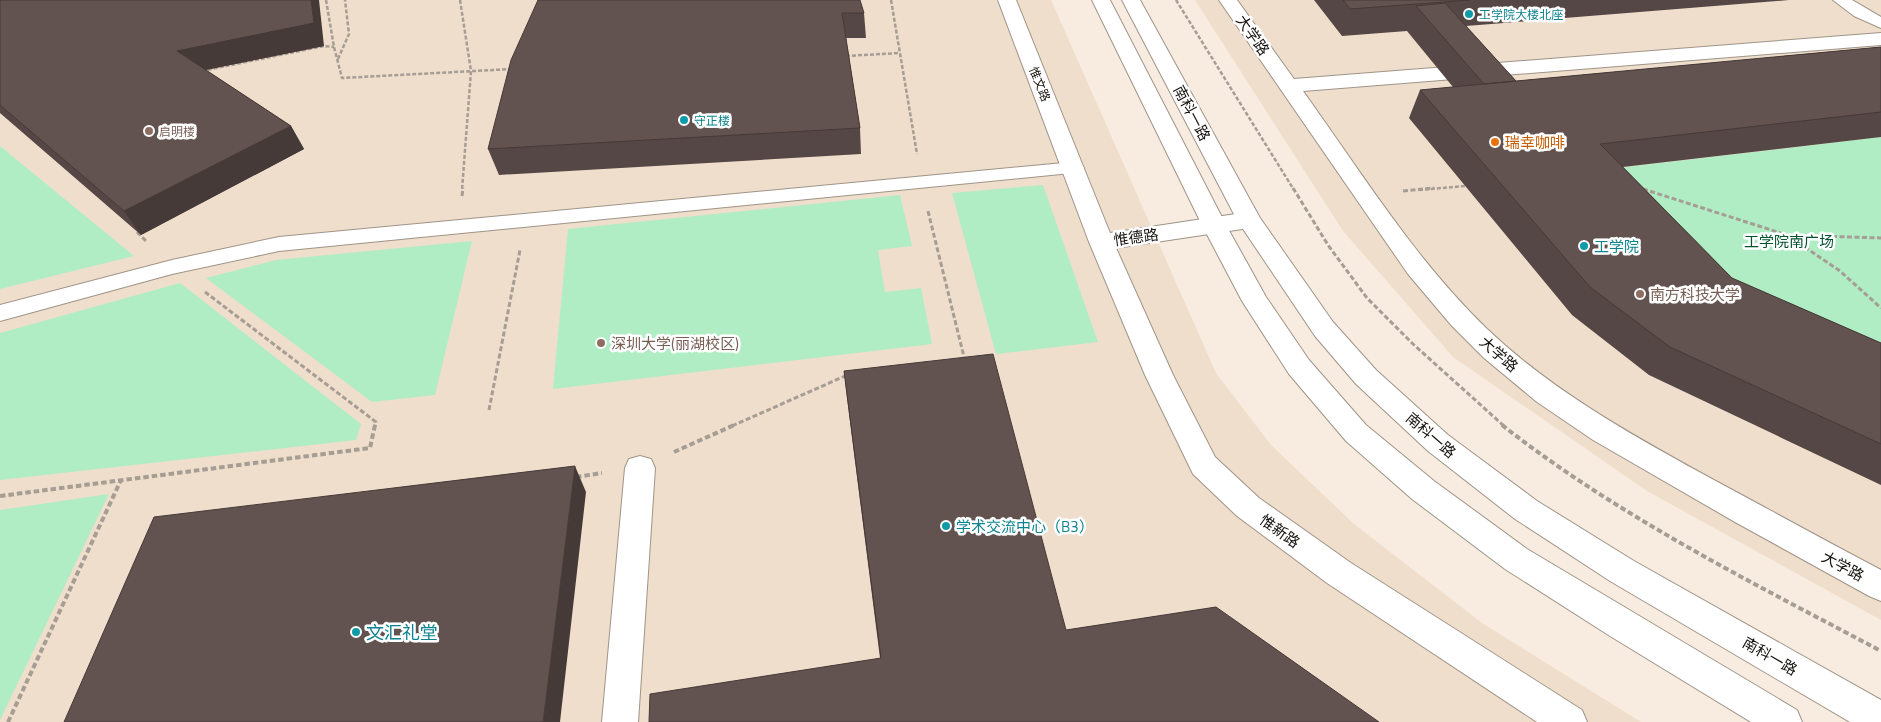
<svg xmlns="http://www.w3.org/2000/svg" width="1881" height="722" font-family="'Titillium Web','Noto Sans SC',sans-serif">
<rect width="100%" height="100%" fill="#f7ecdf"/>
<path fill="#efdecb" d="M0 0H1051L1216 373 1271 445 1354 524 1482 623 1641 722H0Z
M1195 0H1881V620L1647 491 1453 357 1343 231Z"/>
<path fill="#b0edc5" d="M1881 137V384L1710 306 1584 172Z
M0 146 134 256 0 289Z
M1043 185 1098 342 996 354 952 193Z
M900 195 912 246 878 250 885 292 921 288 932 344 553 389 568 229Z
M472 241 435 395 372 402 206 278 276 260Z
M180 283 361 424 356 440 0 480V333Z
M109 494 0 720V510Z"/>
<g fill="none" stroke-linecap="round" stroke-linejoin="round">
<defs>
<path id="lane" d="M1833 0H1852L1881 17V28L1854 16Z
M1074 162 1081 164 1084 168 1081 172 279 251 172 274 0 321V305L172 260 279 237Z"/>
<path id="street" d="M998 0H1016L1110 233 1249 212 1257 215 1261 220 1257 225 1249 228 1116 248 1173 375 1215 457 1259 498 1351 563 1582 710 1587 722H1537L1327 583 1237 516 1193 474 1145 375 1089 242Z
M1219 0H1237L1294 79 1881 33V45L1303 91C1361 172 1414 258 1486 328 1552 391 1632 435 1712 479 1768 509 1824 540 1881 570V601L1869 596 1735 522 1593 440 1537 402 1484 358 1452 326 1408 274Z
M640 456 651 459 655 468 638 722H602L625 468 629 459Z"/>
<path id="secondary" d="M1092 0H1110L1226 225 1266 297 1309 360 1366 425 1434 481 1527 549 1797 710 1802 722H1751L1610 636 1505 569 1412 499 1346 441 1289 374 1242 301 1202 225Z
M1122 0H1140L1260 218 1333 322 1376 370 1448 435 1537 501 1634 561 1881 700V722H1850L1610 581 1515 519 1428 451 1356 384 1315 336 1237 220Z"/>
</defs>
<use href="#lane" stroke="#9f9488" stroke-width="2"/>
<use href="#street" stroke="#9f9488" stroke-width="2"/>
<use href="#secondary" stroke="#9f9488" stroke-width="2"/>
<path stroke="#a69d94" stroke-width="2.5" stroke-dasharray="4 2" stroke-linecap="butt" d="M326 0 334 47 342 78 512 69
M460 0 471 71 462 190
M891 0 917 154
M1176 0 1294 190
M846 56 900 53
M338 59 349 34 345 0
M202 71 324 46 334 47
M1643 189 1645 190
M1419 190 1465 186"/>
<path stroke="#a69d94" stroke-width="3" stroke-dasharray="5 2.5" stroke-linecap="butt" d="M1293 188 1328 245 1367 298 1413 344 1504 426
M1643 189 1787 235 1840 271 1881 308
M1403 191 1434 188
M462 196 463 188
M928 211 965 361
M137 232 147 242
M1787 235 1881 238
M205 292 376 422 375 426
M489 410 520 250
M732 426 845 376"/>
<path stroke="#a69d94" stroke-width="4" stroke-dasharray="5.5 3" stroke-linecap="butt" d="M1502 425C1618 516 1751 582 1881 651
M674 452 734 425
M576 477 602 473
M0 496 370 448 375 425
M8 722 121 480"/>
<use href="#lane" fill="#fff" fill-rule="evenodd"/>
<use href="#street" fill="#fff" fill-rule="evenodd"/>
<use href="#secondary" fill="#fff" fill-rule="evenodd"/>
</g>
<path fill="#554745" d="M0 0 324 46 206 70 291 126 304 149 141 235 0 113Z
M538 0 864 13 866 38H846L860 128 861 154 499 175 488 149Z
M1314 0H1789L1466 26 1516 81 1881 47V137L1623 167 1732 278 1881 343V485L1649 375 1572 315 1409 118 1420 90 1453 87 1407 31 1342 36Z
M844 371 1066 630 880 658 847 398Z"/>
<path fill="#453a38" d="M311 0H319L324 46 190 73 177 51Z
M291 126 304 149 141 235 124 211Z
M575 466 586 492 560 722H543Z"/>
<path fill="#635350" stroke="#453a38" d="M0 0H311L314 23 177 51 291 126 124 211 0 105Z
M538 0H860L864 13H842L860 128 488 149 511 60Z
M1343 0H1470L1350 9Z
M1445 3 1516 81 1484 84 1416 6Z
M1881 47V112L1600 144 1732 278 1881 343V444L1670 347 1590 287 1420 90Z
M993 354 1066 630 1216 607 1379 722H649L650 694 881 658 844 371Z
M575 466 543 722H64L154 517Z"/>
<g fill="#0f9aa8" stroke="#fff" stroke-width="2">
<circle cx="1469" cy="14" r="5"/>
<circle cx="684" cy="120" r="5"/>
<circle cx="1584" cy="246" r="5"/>
<circle cx="946" cy="526" r="5"/>
<circle cx="356" cy="632" r="5"/>
</g>
<g fill="#8d6e63" stroke="#fff" stroke-width="2">
<circle cx="149" cy="131" r="5"/>
<circle cx="1640" cy="294" r="5"/>
<circle cx="601" cy="343" r="5"/>
</g>
<circle fill="#e8710a" stroke="#fff" stroke-width="2" cx="1495" cy="142" r="5"/>
<g text-anchor="middle" dominant-baseline="central" stroke-width="5" stroke-linejoin="round" paint-order="stroke">
<g font-size="12" fill="#0d838f" stroke="#fff" text-anchor="start">
<text x="1479" y="14">工学院大楼北座</text>
<text x="694" y="120">守正楼</text>
</g>
<g font-size="12" fill="#16120e" stroke="#fff">
<text transform="translate(1040 84) rotate(68)">惟文路</text>
</g>
<g font-size="12" fill="#785e54" stroke="#fff" text-anchor="start">
<text x="159" y="131">启明楼</text>
</g>
<g font-size="15" fill="#16120e" stroke="#fff">
<text transform="translate(1253 35) rotate(55)">大学路</text>
<text transform="translate(1192 113) rotate(62)">南科一路</text>
<text transform="translate(1136 237) rotate(-8)">惟德路</text>
<text transform="translate(1499 354) rotate(41)">大学路</text>
<text transform="translate(1431 435) rotate(41)">南科一路</text>
<text transform="translate(1280 531) rotate(36)">惟新路</text>
<text transform="translate(1843 566) rotate(28)">大学路</text>
<text transform="translate(1770 656) rotate(30)">南科一路</text>
</g>
<g font-size="15" fill="#c56008" stroke="#fff" text-anchor="start">
<text x="1505" y="142">瑞幸咖啡</text>
</g>
<g font-size="15" fill="#03532e" stroke="#fff">
<text x="1789" y="241">工学院南广场</text>
</g>
<g font-size="15" fill="#0d838f" stroke="#fff" text-anchor="start">
<text x="1594" y="246">工学院</text>
<text x="956" y="526">学术交流中心（B3）</text>
</g>
<g font-size="15" fill="#785e54" stroke="#fff" text-anchor="start">
<text x="1650" y="294">南方科技大学</text>
<text x="611" y="343">深圳大学(丽湖校区)</text>
</g>
<g font-size="18" fill="#0d838f" stroke="#fff" text-anchor="start">
<text x="366" y="632">文汇礼堂</text>
</g>
</g>
</svg>
